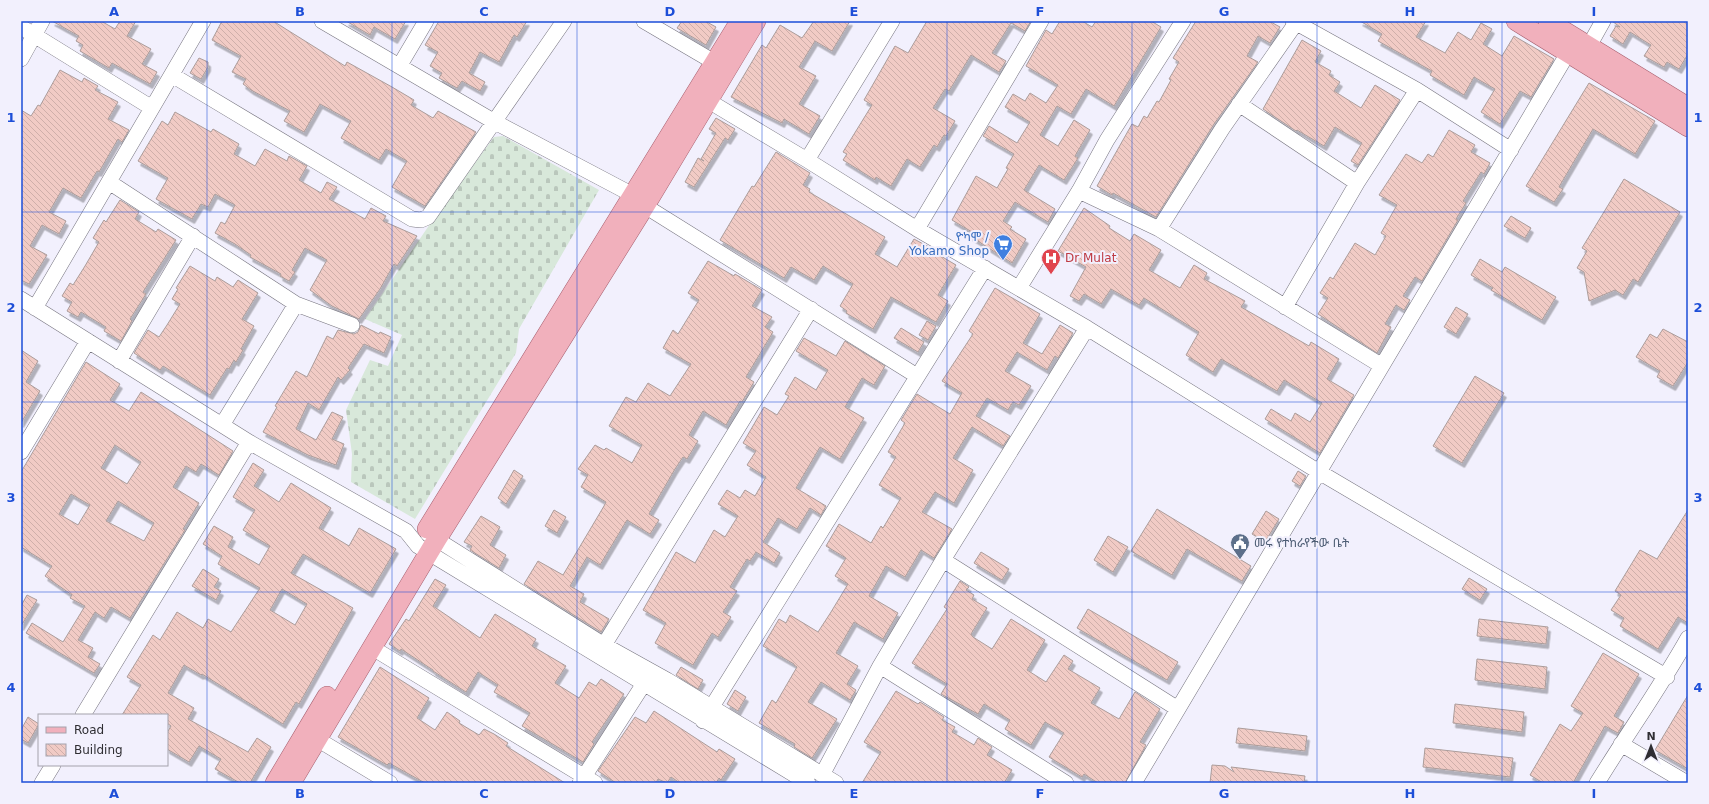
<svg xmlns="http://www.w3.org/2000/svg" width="1709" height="804" font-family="'DejaVu Sans','Noto Sans Ethiopic',sans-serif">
<defs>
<pattern id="cemetery-stones" width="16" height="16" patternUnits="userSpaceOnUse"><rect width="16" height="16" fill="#d8e8da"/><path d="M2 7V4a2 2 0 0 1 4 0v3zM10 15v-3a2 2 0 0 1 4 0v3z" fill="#bac7bc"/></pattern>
<pattern id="building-back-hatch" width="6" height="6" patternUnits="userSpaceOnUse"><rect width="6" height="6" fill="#f1cbc5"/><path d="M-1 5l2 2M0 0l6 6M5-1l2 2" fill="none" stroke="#cfafaa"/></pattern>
<filter id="shadow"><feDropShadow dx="2.5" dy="4.5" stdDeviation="0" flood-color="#0004"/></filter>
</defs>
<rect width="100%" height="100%" fill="#f2f0fd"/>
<path fill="url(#cemetery-stones)" d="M503 136 599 190 519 329 516 353 415 519 351 482 352 454 346 410 370 360 388 366 402 335 365 319 430 224 494 137Z"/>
<path fill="url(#building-back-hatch)" stroke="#ab9c9a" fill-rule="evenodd" filter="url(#shadow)" d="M52 21H101L115 29 120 21H136L127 36 151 49 142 64 157 72 150 84 112 63 109 68 80 51 83 45 76 41 79 36Z
M222 21H273L345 66 347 62 392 87 414 100 411 105 433 118 438 111 476 132 425 206 392 187 407 161 386 149 379 160 341 138 351 121 320 104 304 132 284 121 290 111 251 90 243 84 246 79 232 72 241 56 212 40Z
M346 21H406L395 39 374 27 370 35Z
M439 21H527L517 37 514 35 499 62 480 52 469 73 485 82 480 91 462 81 457 88 439 78 442 73 430 66 438 52 425 45Z
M682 21H705L716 27 706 45 677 28Z
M814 21H850L832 51 815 41 799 67 816 76 799 104 820 116 809 134 784 119 782 123 731 97 762 45 766 48 780 25 802 38Z
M927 21H1031L1025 31 1011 23 992 53 1006 61 999 72 971 55 949 91 945 89 933 108 955 121 946 136 944 135 937 147 934 145 920 167 907 159 891 186 876 177 875 180 843 160 847 154 843 152 872 105 864 100 895 46 908 53Z
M1060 21H1082L1092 27 1096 21H1151L1161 27 1114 106 1086 89 1071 114 1057 106 1040 135 1058 146 1074 120 1090 130 1075 156 1078 158 1064 180 1039 165 1024 190 1055 209 1048 222 1015 202 1003 221 1012 227 1010 229 1026 239 1012 263 970 236 972 232 952 220 976 176 997 188 1008 169 1006 168 1014 154 983 136 989 126 1017 143 1030 122 1005 107 1013 94 1025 101 1030 93 1046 103 1058 85 1026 66 1046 30 1052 34Z
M1196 21H1269L1280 27 1270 43 1258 36 1247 56 1258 62 1214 124 1156 217 1113 193 1112 195 1097 186 1132 124 1138 127 1144 116 1147 118 1157 101 1159 102 1171 80 1169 79 1179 62 1173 58Z
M1360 21H1426L1416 37 1445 53 1458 32 1471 40 1481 23 1492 29 1483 44 1502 56 1514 36 1554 59 1531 97 1520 91 1500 124 1481 112 1495 89 1474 77 1464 95 1430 75 1432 71 1378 41 1382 34Z
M1612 21H1688V54L1679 69 1667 62 1664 67 1644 56 1651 45 1630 32 1623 44 1610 36 1616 26 1620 27Z
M1302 40 1321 51 1315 62 1331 71 1329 75 1340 82 1334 91 1361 108 1375 85 1400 100 1358 165 1351 161 1362 143 1335 127 1324 146 1297 130 1296 131 1263 109Z
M199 58 208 62V67L201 79 190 73Z
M60 70 82 82 84 78 98 86 95 90 118 102 108 119 129 130 122 142 118 139 99 172 97 171 81 198 63 188 49 212 66 221 59 234 42 225 30 246 47 255 29 284 21 280V110L31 116 38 105 40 106Z
M1589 83 1655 121 1635 154 1593 129 1559 187 1563 189 1554 202 1526 186Z
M175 112 211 132 213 129 239 144 234 154 255 166 265 149 287 161 289 156 307 166 299 180 321 193 327 182 337 187 329 199 365 219 371 208 386 216 383 221 417 236 397 266 394 264 380 289 359 319 332 306 310 290 327 260 305 248 292 270 295 272 289 281 280 276 281 274 250 257 251 255 235 244 215 233 221 222 225 224 235 205 215 194 208 207 201 204 192 219 156 199 168 178 138 161 162 121 168 125Z
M716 118 735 129 728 140 725 138 694 187 685 182 698 158 704 161 701 159 716 133 709 129Z
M1449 130 1475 145 1471 152 1490 163 1484 174 1481 172 1463 201 1466 203 1456 219 1458 220 1422 281 1415 277 1403 296 1410 300 1404 310 1396 305 1385 324 1391 327 1377 353 1318 314 1328 298 1320 293 1330 277 1333 279 1355 243 1375 255 1386 236 1381 233 1397 205 1379 195 1406 154 1422 163 1428 154 1433 157Z
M776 152 810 173 803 185 810 189 809 192 885 237 875 254 897 267 914 239 940 253 939 255 956 265 938 295 948 301 936 322 891 297 873 329 846 313 847 311 840 306 853 284 823 266 814 280 791 267 784 278 720 240 752 186 754 187Z
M1624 179 1680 212 1638 282 1633 279 1623 295 1615 290 1589 301 1584 272 1577 268 1587 251 1582 248Z
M120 200 139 212 135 219 156 232 158 229 176 240 143 292 146 294 130 319 132 321 121 341 104 331 106 327 81 312 78 317 67 311 72 302 62 296 70 283 73 285 85 266 99 242 93 238 104 220 106 222Z
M1084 208 1110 226 1109 228 1130 241 1134 234 1161 250 1149 270 1180 288 1194 265 1207 273 1204 279 1245 301 1241 307 1309 346 1311 342 1339 359 1327 379 1354 395 1320 453 1265 419 1271 409 1291 421 1295 413 1310 422 1322 403 1284 380 1277 391 1221 359 1213 372 1186 355 1199 332 1144 298 1139 305 1111 289 1101 304 1084 294 1079 301 1070 296 1086 267 1058 251Z
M1511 216 1531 228 1525 238 1504 226Z
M1480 259 1502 272 1505 267 1556 297 1542 320 1491 290 1493 288 1471 275Z
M708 261 734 276 735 274 762 290 752 306 772 317 765 327 773 332 746 377 754 382 742 402 740 401 726 425 703 411 689 435 698 441 687 459 683 457 675 469 649 514 659 520 650 534 627 520 600 565 587 557 570 586 584 594 580 602 609 619 601 632 524 584 538 561 563 575 604 506 606 502 581 487 588 475 578 469 595 445 604 450 606 448 632 463 642 445 609 426 626 397 636 402 648 383 670 396 691 364 663 348 673 330 678 334 699 300 688 293Z
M190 266 215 281 217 277 233 287 238 280 258 293 242 319 254 326 241 349 243 350 236 362 234 360 229 369 227 368 210 395 163 366 160 370 134 353 148 330 159 337 167 325 180 304 172 299 178 289 176 288Z
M995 288 1040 314 1023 343 1042 354 1060 325 1073 333 1058 358 1055 356 1047 370 1017 352 1005 371 1031 386 1019 405 1013 402 1008 410 987 398 976 416 1010 436 1003 446 972 427 953 458 973 470 954 503 935 492 922 512 952 529 934 558 921 550 905 577 886 566 869 596 898 613 883 639 854 622 836 653 858 666 847 684 856 690 850 700 821 682 808 702 837 719 812 758 794 747 795 744 759 723 772 700 776 703 797 667 794 665V664L763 646 779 619 786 623 790 615 818 632 831 612 848 584 835 576 846 558 826 546 839 524 871 543 881 526 883 528 901 498 879 485 896 457 888 452 905 423 901 420 917 394 950 414 962 393 942 381 973 334 969 331Z
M1456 307 1468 314 1456 334 1444 327Z
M927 321 936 326 928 340 919 335Z
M361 325 379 334 380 332 391 337 384 353 364 344 348 368 350 370 341 380 338 377 319 410 308 403 296 429 316 440 332 412 343 417 332 439 344 444 336 465 308 455 263 432 277 407 275 406 296 371 307 377 327 336 333 339 338 330 354 334 358 332Z
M901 328 924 342 918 352 894 338Z
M1663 329 1688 342V362L1673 386 1657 377 1660 371 1636 357 1650 334 1657 338Z
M804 338 836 356 845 341 885 366 874 385 862 378 845 407 864 418 840 459 820 447 796 488 826 506 821 515 810 508 797 529 778 518 763 542 780 553 774 563 756 552 750 561 747 559 730 587 737 591 723 612 731 617 718 637 712 633 693 665 655 643 666 623 643 610 676 552 695 563 714 530 725 537 738 516 718 504 727 490 740 498 745 490 755 496 766 477 747 465 756 451 743 443 764 407 777 415 789 396 785 394 795 377 816 390 828 370 796 351Z
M21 350 38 361 26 382 40 391 21 423Z
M86 362 120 384 110 400 129 411 141 392 233 451 219 475 201 464 196 472 186 466 173 487 199 503 183 529 185 530 130 618 111 607 104 618 95 612 78 640 93 648 88 657 100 664 94 673 26 633 32 623 63 642 85 606 70 598 72 595 45 576 52 566 21 547V472ZM115 445 141 462 127 484 101 468ZM71 494 90 505 78 525 59 514ZM118 501 154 523 144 541 106 521Z
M1475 376 1504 393 1462 463 1433 446Z
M253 463 264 470 254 486 279 502 291 483 331 508 319 528 349 546 359 528 396 549 370 593 303 554 291 573 353 608 299 704 296 702 283 724 202 674 201 675 184 665 168 693 194 708 188 719 248 752 257 738 271 747 250 783H240L215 769 221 759 199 746 189 762 167 749V733L171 726 167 723V715H122L141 685 127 677 153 635 160 640 177 612 203 628 208 619 231 632 260 588 218 564 222 556 203 544 214 526 233 537 228 547 259 565 270 546 243 530 255 510 233 497ZM282 589 307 604 295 625 270 610Z
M514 470 523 476 506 504 498 498Z
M1298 471 1306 476 1300 486 1292 481Z
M1157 509 1251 566 1242 581 1187 549 1172 575 1131 551Z
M554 510 566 517 557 533 545 526Z
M1688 510V623L1678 617 1658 649 1620 626 1624 618 1611 610 1621 595 1615 591 1640 550 1657 559Z
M1266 511 1279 519 1265 542 1252 534Z
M481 516 500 527 490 545 506 555 499 568 470 550 472 546 464 542Z
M1108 536 1128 547 1113 572 1094 560Z
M981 552 1009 569 1002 580 974 563Z
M203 569 219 579 214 587 221 591 216 600 192 586Z
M1469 578 1487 589 1480 600 1462 589Z
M435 579 446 585 433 606 480 638 495 614 536 639 532 646 566 666 555 683 579 698 589 682 596 686 601 679 624 694 592 742 594 744 583 762 522 726 530 713 494 692 498 685 478 672 466 692 433 671V670L401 649 400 651 389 644 406 619 409 621Z
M960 581 969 587 966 590 974 595 972 599 987 608 971 634 973 637 992 649 1011 619 1045 640 1027 670 1046 682 1064 655 1073 661 1068 669 1100 688 1091 703 1119 719 1135 692 1160 709 1140 742 1146 745 1125 783H1098L1084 774 1082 777 1049 757 1064 733 1045 722 1031 745 1005 729 1010 720 984 704 978 714 941 694 947 684 912 663 947 609 944 607Z
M27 595 37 600 21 626V606Z
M1088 609 1178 662 1167 680 1077 628Z
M1479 619 1548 627 1546 644 1477 636Z
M1603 653 1639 674 1614 716 1624 722 1618 733 1605 726 1573 783H1543L1530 775 1560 724 1571 731 1583 713 1571 706Z
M1477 659 1547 667 1545 689 1475 680Z
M380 667 429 698 417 718 435 730 447 712 460 721 459 723 479 735 484 729 494 734 508 743 506 746 565 783H425L389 763 387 765 338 737Z
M681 667 703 680 698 689 676 675Z
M735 690 746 697 738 711 727 704Z
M896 691 918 704 920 702 944 717 942 720 955 727 952 732 974 745 978 738 992 747 987 755 1012 770 1004 783H862L881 752 864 742Z
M1688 695V769L1655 750Z
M1455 704 1524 712 1522 732 1453 723Z
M654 711 717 752 719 749 735 759 721 780 719 778 716 783H680L671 777 667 783 658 779 656 783H616L598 771 635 717 646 723Z
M28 717 39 724 28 743 21 739V730Z
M1238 728 1307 736 1305 751 1236 743Z
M1425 748 1513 758 1510 777 1423 767Z
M1212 765 1225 766 1234 772 1231 767 1305 776 1304 783H1210Z"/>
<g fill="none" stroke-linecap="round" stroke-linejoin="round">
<defs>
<path id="minor" d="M322 21 493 121 633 195 645 206 917 376
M644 21 714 62
M1293 21 1417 90 1511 150
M21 27 152 108
M21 59 42 21
M400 65 426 21
M172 75 412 219 421 220 428 217 564 21
M707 100 807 160 917 229 1087 328 1319 472 1667 677
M1239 104 1357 183
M807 160 892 21
M109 182 296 304 352 325
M1079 191 1159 229 1382 366
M917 229 1041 21
M1159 229 1222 129 1296 23
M1019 288 1079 191 1107 140 1183 21
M21 299 249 442 406 531 418 546 429 553 808 783
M1285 307 1357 183 1417 90
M35 308 203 21
M119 361 193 236
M222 425 296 304
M21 452 88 341
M428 534 604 645 667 680 836 783
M943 560 1178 709
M604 645 811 309
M371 647 595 783
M880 666 1066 783
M83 715 249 442
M703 721 985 268
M317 739 390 783
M1621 744 1687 783
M822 775 880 666 943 560 1087 328
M42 783 53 765
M580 783 643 685
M1134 783 1568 53 1589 46 1603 21
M1597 783C1627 734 1660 688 1688 638"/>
<path id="major" d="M1516 21 1688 127
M1548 21 1688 107
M427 529 740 21
M275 783 327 696
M291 783 437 539 645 206 756 21"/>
</defs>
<use href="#minor" stroke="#76747f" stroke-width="16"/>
<use href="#major" stroke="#a7606f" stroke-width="20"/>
<use href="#minor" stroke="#fff" stroke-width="15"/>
<use href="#major" stroke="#f1b0bc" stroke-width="19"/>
</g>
<path fill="none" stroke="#1d4ed8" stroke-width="1" stroke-opacity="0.55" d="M207 21V783M392 21V783M577 21V783M762 21V783M947 21V783M1132 21V783M1317 21V783M1502 21V783M21 212H1688M21 402H1688M21 592H1688"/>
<defs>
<symbol id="supermarket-pin" viewBox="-11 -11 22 30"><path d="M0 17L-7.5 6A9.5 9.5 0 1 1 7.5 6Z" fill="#3f7fe0" stroke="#f2f0fd"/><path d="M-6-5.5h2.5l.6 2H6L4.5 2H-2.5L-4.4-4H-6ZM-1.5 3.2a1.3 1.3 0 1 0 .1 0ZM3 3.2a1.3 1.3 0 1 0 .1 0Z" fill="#fff"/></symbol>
<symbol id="hospital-pin" viewBox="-11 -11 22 30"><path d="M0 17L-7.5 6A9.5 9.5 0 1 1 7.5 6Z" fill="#e0444e" stroke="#f2f0fd"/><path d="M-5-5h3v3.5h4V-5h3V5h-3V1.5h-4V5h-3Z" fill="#fff"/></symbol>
<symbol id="civic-pin" viewBox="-11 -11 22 30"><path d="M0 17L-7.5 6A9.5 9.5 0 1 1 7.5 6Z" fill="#5c6f8a" stroke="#f2f0fd"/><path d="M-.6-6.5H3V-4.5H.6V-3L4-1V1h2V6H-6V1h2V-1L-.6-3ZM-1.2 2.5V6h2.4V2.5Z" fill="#fff"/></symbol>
</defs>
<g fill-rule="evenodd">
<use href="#supermarket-pin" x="992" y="233" width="22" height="30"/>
<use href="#hospital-pin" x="1040" y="247" width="22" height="30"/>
<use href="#civic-pin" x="1229" y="532" width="22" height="30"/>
</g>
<g text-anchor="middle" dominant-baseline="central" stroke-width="4" stroke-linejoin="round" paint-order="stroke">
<g font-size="12" fill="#366cbe" stroke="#f2f0fd" text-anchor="end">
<text x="989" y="237">ዮካሞ /<tspan x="989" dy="14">Yokamo Shop</tspan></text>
</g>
<g font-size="12" fill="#be3a42" stroke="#f2f0fd" text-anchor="start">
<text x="1065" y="258">Dr Mulat</text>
</g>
<g font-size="12" fill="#4e5e75" stroke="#f2f0fd" text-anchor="start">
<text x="1254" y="543">መሩ የተከራየችው ቤት</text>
</g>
</g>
<rect width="1709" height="804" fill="none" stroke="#f2f0fd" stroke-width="44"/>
<rect x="38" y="714" width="130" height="52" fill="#f2f0fd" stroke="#a4a2ac"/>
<rect x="46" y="727" width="20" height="6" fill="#f1b0bc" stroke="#a4a2ac"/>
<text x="74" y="734" font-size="12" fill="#2f2e33">Road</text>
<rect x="46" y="744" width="20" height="12" fill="url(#building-back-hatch)" stroke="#a4a2ac"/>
<text x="74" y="754" font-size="12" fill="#2f2e33">Building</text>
<g transform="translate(1651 746)" stroke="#f2f0fd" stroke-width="3" paint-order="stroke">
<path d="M0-3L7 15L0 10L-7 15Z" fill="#2f2e33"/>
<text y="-6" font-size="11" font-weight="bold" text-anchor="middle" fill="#2f2e33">N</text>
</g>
<rect x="22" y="22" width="1665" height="760" fill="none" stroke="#1d4ed8" stroke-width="1.5"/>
<g font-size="13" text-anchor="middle" font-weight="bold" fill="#1d4ed8">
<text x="114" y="16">A</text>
<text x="300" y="16">B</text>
<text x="484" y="16">C</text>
<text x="670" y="16">D</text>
<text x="854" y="16">E</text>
<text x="1040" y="16">F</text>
<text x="1224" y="16">G</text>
<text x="1410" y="16">H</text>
<text x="1594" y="16">I</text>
<text x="11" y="122">1</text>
<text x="1698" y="122">1</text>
<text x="11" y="312">2</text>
<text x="1698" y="312">2</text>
<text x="11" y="502">3</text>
<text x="1698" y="502">3</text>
<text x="11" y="692">4</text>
<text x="1698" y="692">4</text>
<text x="114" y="798">A</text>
<text x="300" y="798">B</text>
<text x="484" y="798">C</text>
<text x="670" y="798">D</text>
<text x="854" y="798">E</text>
<text x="1040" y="798">F</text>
<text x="1224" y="798">G</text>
<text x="1410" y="798">H</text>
<text x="1594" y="798">I</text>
</g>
</svg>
